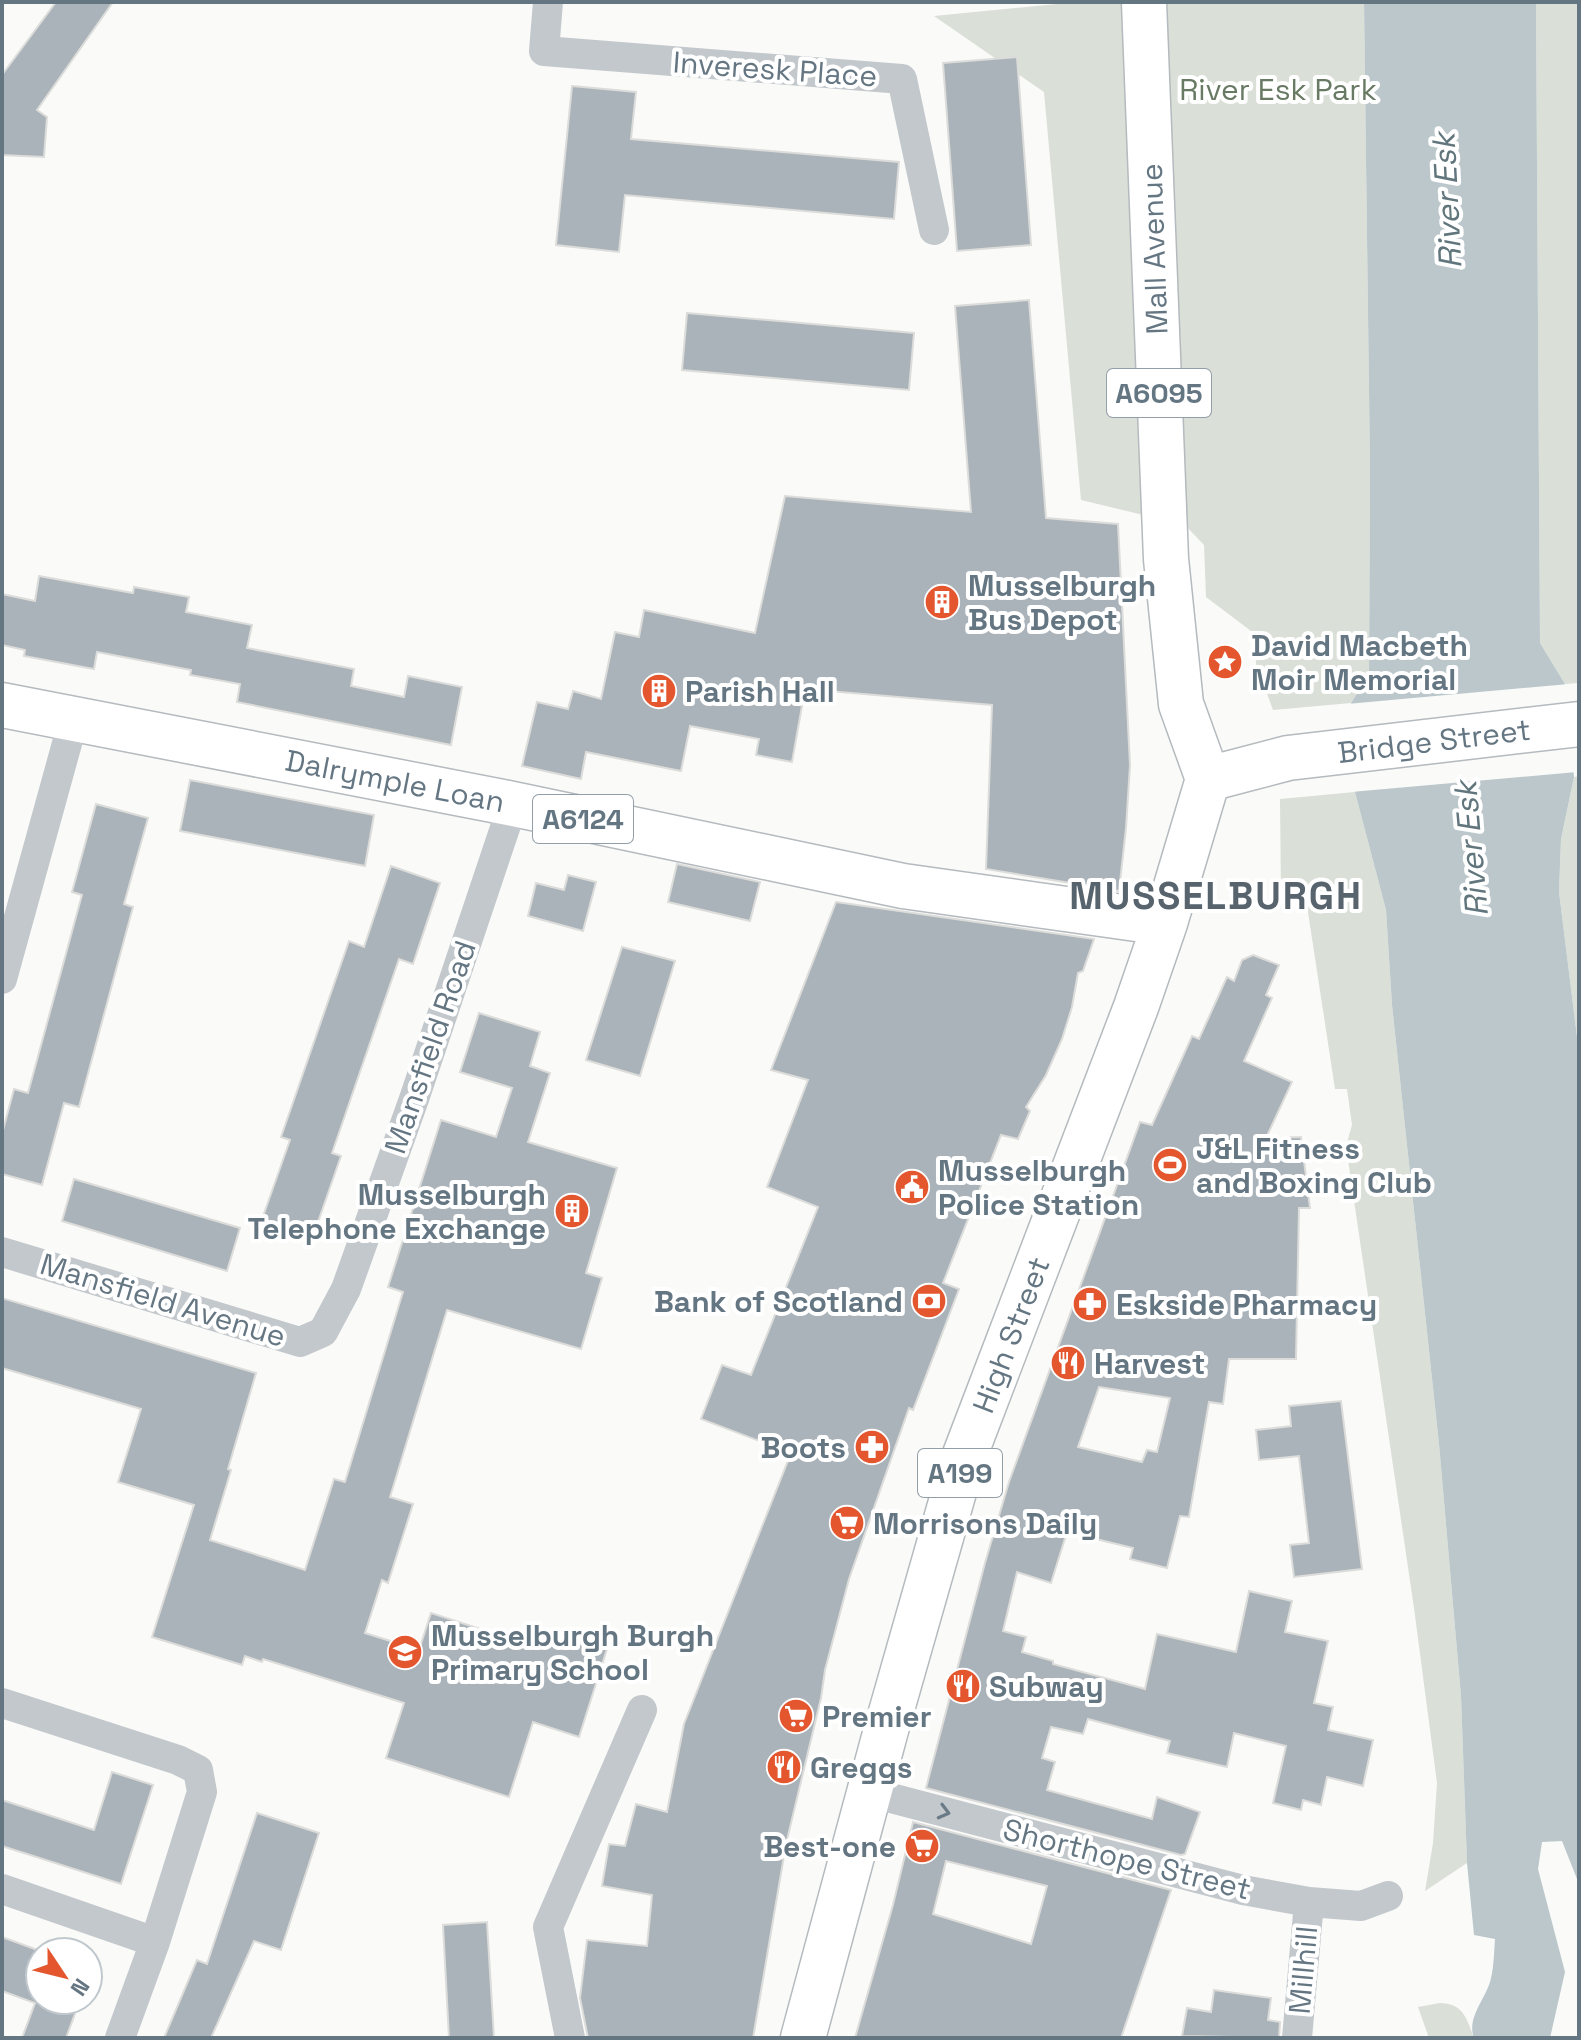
<svg xmlns="http://www.w3.org/2000/svg" width="1581" height="2040" font-family="'Space Grotesk',sans-serif">
<rect width="100%" height="100%" fill="#fafaf8"/>
<path fill="#dadfd7" d="M1078 2H1364L1370 469 1369 676 1351 703 1273 710 1256 664 1255 634 1206 597 1204 545 1185 525 1081 500 1044 92 934 16Z
M1536 2H1579V683L1565 684 1540 643Z
M1579 776V1053L1559 892 1561 839 1574 777Z
M1355 792 1386 910 1392 1005 1439 1444 1461 1696 1467 1863 1425 1891 1433 1843 1437 1783 1414 1608 1346 1146 1352 1125 1347 1089H1335L1306 899 1281 893 1280 799Z
M1440 2003C1463 2003 1467 2019 1474 2038H1429L1418 2007Z"/>
<path fill="#bbc7cb" d="M1364 2H1536L1540 643 1565 684 1574 777 1561 839 1559 892 1579 1053V1884L1562 1841 1542 1842 1538 1869 1565 1972 1550 2038H1474C1466 2017 1487 1998 1491 1978 1494 1966 1494 1952 1495 1939L1474 1935 1467 1863 1461 1696 1439 1444 1392 1005 1386 910 1355 792 1351 703 1369 675 1370 469Z"/>
<path fill="#fafaf8" d="M1569 684 1577 772 1351 792 1347 704Z"/>
<path fill="#aab3b9" stroke="#dcdcda" stroke-width="2" fill-rule="evenodd" d="M56 2H113L37 110 47 117 44 157 2 155V75Z
M1017 57 1031 245 957 251 943 63Z
M572 86 636 92 631 139 899 162 894 219 625 195 619 252 556 245Z
M1029 300 1046 518 1118 524 1130 765 1126 828 1119 891 986 869 992 705 805 689 792 762 756 755 759 739 690 726 681 771 586 752 581 779 522 766 537 702 568 709 573 691 601 699 615 632 639 637 644 610 755 633 785 496 971 512 955 306Z
M687 313 914 333 909 390 682 370Z
M39 576 133 593 134 587 189 597 186 612 252 625 247 648 354 669 351 686 404 697 408 676 462 687 451 745 237 702 240 684 190 675 191 670 97 652 94 669 24 656 25 650 2 645V594L35 601Z
M190 780 374 815 365 866 180 831Z
M96 804 148 818 124 904 133 907 79 1107 64 1103 42 1185 2 1174V1134L14 1089 28 1093 82 895 72 892Z
M677 864 760 882 750 921 668 902Z
M391 866 440 883 413 964 399 959 332 1153 341 1156 311 1242 260 1225 290 1140 281 1137 349 941 364 947Z
M568 875 596 882 583 931 528 916 536 883 564 890Z
M836 902 1094 939 1083 971 1078 973 1072 1007 1062 1039 1046 1075 1026 1107 1030 1111 1018 1139 1001 1135 943 1283 959 1289 913 1410 909 1408 849 1579 825 1670 821 1698 786 1844 753 2038H588L580 1998 587 1940 647 1946 652 1895 602 1886 609 1844 625 1846 636 1804 667 1812 684 1724 791 1453 701 1419 722 1365 751 1375 818 1207 767 1187 808 1080 771 1070Z
M622 947 675 961 640 1076 586 1060Z
M1253 955 1279 965 1266 995 1272 998 1244 1061 1292 1082 1266 1138 1301 1137 1310 1208H1299L1296 1359H1229L1223 1404 1209 1402 1189 1517 1180 1516 1167 1568 1130 1559 1133 1548 1067 1532 1051 1583 1017 1572 1003 1631 1026 1637 1022 1652 1053 1661V1664L1145 1689 1157 1634 1236 1652 1249 1591 1292 1601 1285 1632 1328 1641 1314 1703 1333 1707 1328 1730 1373 1740 1363 1786 1327 1777 1321 1805 1303 1800 1301 1810 1273 1803 1286 1746 1234 1733 1227 1767 1167 1753 1170 1741 1088 1719 1083 1734 1051 1727 1042 1758 1055 1762 1047 1790 1152 1819 1157 1797 1200 1812 1185 1854 1181 1855 926 1788 985 1563 1009 1482 1140 1122 1152 1125 1192 1036 1199 1039 1227 977 1234 981 1242 960ZM1099 1387 1170 1398 1157 1452 1147 1450 1142 1462 1078 1447Z
M479 1013 540 1032 530 1066 550 1073 528 1142 617 1168 586 1273 602 1278 581 1349 447 1310 390 1497 413 1504 388 1583 382 1580 365 1633 419 1650 431 1613 521 1642 527 1624 607 1649 579 1737 533 1722 509 1797 386 1758 404 1703 263 1659 262 1662 245 1656 242 1665 152 1637 194 1505 118 1482 141 1409 2 1368V1298L256 1373 228 1469 231 1470 210 1540 305 1570 334 1479 345 1482 403 1292 388 1287 441 1120 496 1137 512 1088 460 1072Z
M74 1179 240 1228 227 1271 62 1221Z
M1341 1401 1362 1569 1294 1577 1290 1545 1309 1543 1299 1456 1259 1460 1256 1430 1291 1426 1289 1406Z
M112 1772 153 1785 121 1884 2 1846V1800L94 1830Z
M257 1813 319 1833 281 1950 254 1941 211 2038H164L197 1960 207 1964Z
M913 1822 1171 1890 1121 2038H855L893 1905ZM946 1861 1047 1886 1031 1944 933 1914Z
M487 1922 494 2038H449L443 1925Z
M2 1937 43 1952H40V2000H80L66 2038H22L35 2003 2 1991Z
M1214 1990 1271 1998 1268 2020 1280 2022 1279 2038 1182 2036 1187 2008 1211 2012Z"/>
<g fill="none" stroke-linecap="round" stroke-linejoin="round">
<defs>
<path id="primary" d="M1144 2 1166 559 1181 704 1208 779
M2 705 513 804 903 886 1165 923
M1208 779 1288 758 1579 724
M803 2038 886 1730 963 1460 1136 1007 1165 923 1208 779"/>
</defs>
<use href="#primary" stroke="#b5babe" stroke-width="47"/>
<path stroke="#c3c8cc" stroke-width="30" d="M548 2 544 51 902 79 934 230
M2 979 74 718
M2 1252 300 1342 323 1332 346 1289 414 1099 513 804
M2 1703 178 1760 198 1770 202 1792 155 1942 120 2038
M868 1792 1243 1890 1309 1902 1361 1906 1388 1896
M2 1889 155 1942
M570 2038 548 1927 642 1710
M1297 2038 1309 1902"/>
<use href="#primary" stroke="#fff" stroke-width="44"/>
</g>
<defs><path id="oneway-chevron" d="M-2-3.5L2.5 0L-2 3.5" fill="none" stroke-width="1.6" stroke-linecap="round" stroke-linejoin="round" transform="scale(2)"/></defs>
<use stroke="#6a7a87" href="#oneway-chevron" transform="translate(944 1812) rotate(15)"/>
<defs>
<symbol id="building-disc" viewBox="-11 -11 22 22"><circle r="9.5" fill="#e4572e" stroke="#fff"/><path d="M-4-6H4V6H1V3H-1V6H-4ZM-2.5-4.3h1.7v1.8h-1.7ZM.8-4.3h1.7v1.8H.8ZM-2.5-1h1.7V.8h-1.7ZM.8-1h1.7V.8H.8Z" fill="#fff"/></symbol>
<symbol id="sight-disc" viewBox="-11 -11 22 22"><circle r="9.5" fill="#e4572e" stroke="#fff"/><path d="M0-6L1.8-2.2L6-1.7L2.9 1.2L3.7 5.4L0 3.3L-3.7 5.4L-2.9 1.2L-6-1.7L-1.8-2.2Z" fill="#fff"/></symbol>
<symbol id="stadium-disc" viewBox="-11 -11 22 22"><circle r="9.5" fill="#e4572e" stroke="#fff"/><path d="M0-5a6.5 5 0 1 0 0 10a6.5 5 0 1 0 0-10ZM-3.5-1.8h7v3.6h-7Z" fill="#fff"/></symbol>
<symbol id="civic-disc" viewBox="-11 -11 22 22"><circle r="9.5" fill="#e4572e" stroke="#fff"/><path d="M-.6-6.5H3V-4.5H.6V-3L4-1V1h2V6H-6V1h2V-1L-.6-3ZM-1.2 2.5V6h2.4V2.5Z" fill="#fff"/></symbol>
<symbol id="bank-disc" viewBox="-11 -11 22 22"><circle r="9.5" fill="#e4572e" stroke="#fff"/><path d="M-6-4H6V4H-6ZM0-2.3a2.3 2.3 0 1 0 0 4.6a2.3 2.3 0 1 0 0-4.6Z" fill="#fff"/></symbol>
<symbol id="pharmacy-disc" viewBox="-11 -11 22 22"><circle r="9.5" fill="#e4572e" stroke="#fff"/><path d="M-2-6h4v4h4v4h-4v4h-4v-4h-4v-4h4Z" fill="#fff"/></symbol>
<symbol id="restaurant-disc" viewBox="-11 -11 22 22"><circle r="9.5" fill="#e4572e" stroke="#fff"/><path d="M-5-6h1v4h1v-4h1v4h1v-4h1v5L-1.5 .5V6h-2V.5L-5-1ZM5-6V6H3V1.5H1.5Q1.5-4 5-6Z" fill="#fff"/></symbol>
<symbol id="supermarket-disc" viewBox="-11 -11 22 22"><circle r="9.5" fill="#e4572e" stroke="#fff"/><path d="M-6-5.5h2.5l.6 2H6L4.5 2H-2.5L-4.4-4H-6ZM-1.5 3.2a1.3 1.3 0 1 0 .1 0ZM3 3.2a1.3 1.3 0 1 0 .1 0Z" fill="#fff"/></symbol>
<symbol id="school-disc" viewBox="-11 -11 22 22"><circle r="9.5" fill="#e4572e" stroke="#fff"/><path d="M0-5L7-2L0 1L-7-2ZM-4 1L0 2.5L4 1V4Q0 6-4 4Z" fill="#fff"/></symbol>
</defs>
<g fill-rule="evenodd">
<use href="#building-disc" x="922" y="582" width="40" height="40"/>
<use href="#sight-disc" x="1205" y="642" width="40" height="40"/>
<use href="#building-disc" x="639" y="671" width="40" height="40"/>
<use href="#stadium-disc" x="1150" y="1145" width="40" height="40"/>
<use href="#civic-disc" x="892" y="1167" width="40" height="40"/>
<use href="#building-disc" x="552" y="1191" width="40" height="40"/>
<use href="#bank-disc" x="909" y="1281" width="40" height="40"/>
<use href="#pharmacy-disc" x="1070" y="1284" width="40" height="40"/>
<use href="#restaurant-disc" x="1048" y="1343" width="40" height="40"/>
<use href="#pharmacy-disc" x="852" y="1427" width="40" height="40"/>
<use href="#supermarket-disc" x="827" y="1503" width="40" height="40"/>
<use href="#school-disc" x="385" y="1632" width="40" height="40"/>
<use href="#restaurant-disc" x="943" y="1666" width="40" height="40"/>
<use href="#supermarket-disc" x="776" y="1696" width="40" height="40"/>
<use href="#restaurant-disc" x="764" y="1747" width="40" height="40"/>
<use href="#supermarket-disc" x="902" y="1826" width="40" height="40"/>
</g>
<g text-anchor="middle" dominant-baseline="central" stroke-width="8" stroke-linejoin="round" paint-order="stroke">
<g fill="#fff" stroke="#939fa8" stroke-width="2">
<rect x="1107" y="369" width="104" height="48" rx="6"/>
<rect x="533" y="795" width="100" height="48" rx="6"/>
<rect x="918" y="1449" width="84" height="48" rx="6"/>
</g>
<g font-size="28" font-weight="bold" fill="#657683">
<text x="1159" y="393">A6095</text>
<text x="583" y="819">A6124</text>
<text x="960" y="1473">A199</text>
</g>
<g font-size="30" fill="#657683" stroke="#fff">
<text transform="translate(775 69) rotate(4)">Inveresk Place</text>
<text transform="translate(1154 249) rotate(-92)">Mall Avenue</text>
<text transform="translate(1434 741) rotate(-7)">Bridge Street</text>
<text transform="translate(395 781) rotate(11)">Dalrymple Loan</text>
<text transform="translate(430 1047) rotate(-71)">Mansfield Road</text>
<text transform="translate(163 1300) rotate(17)">Mansfield Avenue</text>
<text transform="translate(1011 1335) rotate(-69)">High Street</text>
<text transform="translate(1127 1859) rotate(14)">Shorthope Street</text>
<text transform="translate(1303 1970) rotate(-85)">Millhill</text>
</g>
<g font-size="30" fill="#687a64" stroke="#fff">
<text x="1278" y="89">River Esk Park</text>
</g>
<g font-size="30" font-weight="bold" fill="#657683" stroke="#fff" text-anchor="start">
<text x="968" y="585">Musselburgh<tspan x="968" dy="34">Bus Depot</tspan></text>
<text x="1251" y="645">David Macbeth<tspan x="1251" dy="34">Moir Memorial</tspan></text>
<text x="685" y="691">Parish Hall</text>
<text x="1196" y="1148">J&amp;L Fitness<tspan x="1196" dy="34">and Boxing Club</tspan></text>
<text x="938" y="1170">Musselburgh<tspan x="938" dy="34">Police Station</tspan></text>
<text x="546" y="1194" text-anchor="end">Musselburgh<tspan x="546" dy="34">Telephone Exchange</tspan></text>
<text x="903" y="1301" text-anchor="end">Bank of Scotland</text>
<text x="1116" y="1304">Eskside Pharmacy</text>
<text x="1094" y="1363">Harvest</text>
<text x="846" y="1447" text-anchor="end">Boots</text>
<text x="873" y="1523">Morrisons Daily</text>
<text x="431" y="1635">Musselburgh Burgh<tspan x="431" dy="34">Primary School</tspan></text>
<text x="989" y="1686">Subway</text>
<text x="822" y="1716">Premier</text>
<text x="810" y="1767">Greggs</text>
<text x="896" y="1846" text-anchor="end">Best-one</text>
</g>
<g font-size="32" font-style="italic" fill="#60757c" stroke="#fff">
<text transform="translate(1447 201) rotate(-93)">River Esk</text>
<text transform="translate(1471 849) rotate(-95)">River Esk</text>
</g>
<g font-size="38" font-weight="bold" letter-spacing="2" fill="#57646e" stroke="#fff">
<text x="1216" y="896">MUSSELBURGH</text>
</g>
</g>
<rect width="1581" height="2040" fill="none" stroke="#657683" stroke-width="8"/>
<g transform="translate(64 1976) rotate(125)"><circle r="38" fill="#ffffff" stroke="#c1c8cd" stroke-width="2"/>
<path d="M0-6L14 30L0 20L-14 30Z" fill="#e4572e"/>
<text y="-12" font-size="22" font-weight="bold" text-anchor="middle" fill="#657683">N</text>
</g>
</svg>
